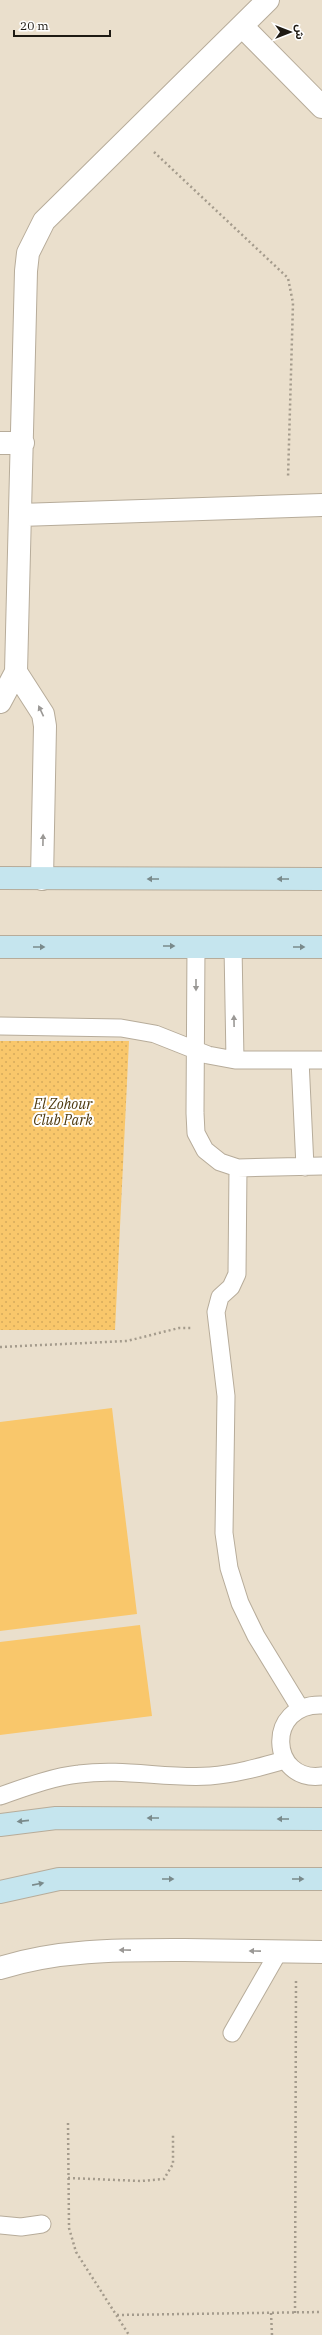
<svg xmlns="http://www.w3.org/2000/svg" width="322" height="2335" font-family="'IBM Plex Serif','Noto Sans Arabic',serif">
<defs>
<pattern id="grass-dots" width="8" height="8" patternUnits="userSpaceOnUse"><rect width="8" height="8" fill="#f9c76b"/><path d="M2 2h.1M6 6h.1" fill="none" stroke="#d5aa5c" stroke-width="1.8" stroke-linecap="round"/></pattern>
</defs>
<rect width="100%" height="100%" fill="#eadfcc"/>
<path fill="url(#grass-dots)" d="M0 1041H129L115 1330H0Z"/>
<path fill="#f9c76b" d="M112 1408 137 1614 0 1631V1422Z
M140 1625 152 1716 0 1735V1642Z"/>
<g fill="none" stroke-linecap="round" stroke-linejoin="round">
<defs>
<path id="lane" d="M196 946 195 1113 196 1133 205 1150 220 1162 238 1168 322 1166
M233 946 235 1060
M0 1026 121 1028 155 1034 208 1055 235 1060H322
M300 1060 305 1167
M238 1168 237 1274 231 1287 220 1297 216 1312 226 1396 224 1533 229 1568 240 1603 256 1636 300 1708
M322 1705C265 1703 269 1783 322 1776
M0 1796C26 1787 52 1777 79 1774 123 1768 167 1779 210 1776 236 1774 260 1767 285 1760
M232 2033 279 1951
M0 2225 21 2227 42 2224"/>
<path id="street" d="M242 26 322 107
M0 443H23
M20 515 322 505
M16 672 43 714 45 726 42 879
M0 702 16 672 26 271 28 253 44 221 268 0
M0 1968C60 1949 122 1950 184 1950 230 1951 276 1951 322 1952"/>
<path id="secondary" d="M0 878 322 879
M0 947H322
M0 1825 56 1818 322 1819
M0 1892 59 1879H322"/>
</defs>
<use href="#lane" stroke="#b7ac9a" stroke-width="19"/>
<use href="#street" stroke="#b7ac9a" stroke-width="24"/>
<use href="#secondary" stroke="#b7ac9a" stroke-width="24"/>
<path stroke="#a49b8c" stroke-width="2.5" stroke-dasharray="2 3" stroke-linecap="butt" d="M154 152 288 278 293 303 288 478
M0 1347 127 1341 179 1328H192
M68 2123 69 2228 76 2252 129 2335
M68 2178 141 2181 164 2179 173 2164V2134
M271 2313 272 2335
M295 2313 296 1980
M117 2315 322 2312"/>
<use href="#lane" stroke="#fff" stroke-width="17"/>
<use href="#street" stroke="#fff" stroke-width="22"/>
<use href="#secondary" stroke="#c5e5ee" stroke-width="22"/>
</g>
<defs><path id="oneway-solid" d="M-6-.8H1V-3.2L6.5 0L1 3.2V.8H-6Z"/></defs>
<g fill="#9a9895">
<use href="#oneway-solid" transform="translate(41 711) rotate(-115)"/>
<use href="#oneway-solid" transform="translate(43 840) rotate(-89)"/>
<use href="#oneway-solid" transform="translate(196 985) rotate(90)"/>
<use href="#oneway-solid" transform="translate(234 1021) rotate(-91)"/>
<use href="#oneway-solid" transform="translate(125 1950) rotate(-179)"/>
<use href="#oneway-solid" transform="translate(255 1951) rotate(-179)"/>
</g>
<g fill="#7a8a8b">
<use href="#oneway-solid" transform="translate(153 879) rotate(180)"/>
<use href="#oneway-solid" transform="translate(283 879) rotate(180)"/>
<use href="#oneway-solid" transform="translate(169 946)"/>
<use href="#oneway-solid" transform="translate(39 947)"/>
<use href="#oneway-solid" transform="translate(299 947)"/>
<use href="#oneway-solid" transform="translate(153 1818) rotate(-180)"/>
<use href="#oneway-solid" transform="translate(283 1819) rotate(-180)"/>
<use href="#oneway-solid" transform="translate(23 1821) rotate(174)"/>
<use href="#oneway-solid" transform="translate(168 1879)"/>
<use href="#oneway-solid" transform="translate(298 1879)"/>
<use href="#oneway-solid" transform="translate(38 1884) rotate(-11)"/>
</g>
<g text-anchor="middle" dominant-baseline="central" stroke-width="4" stroke-linejoin="round" paint-order="stroke">
<g font-size="14" font-style="italic" fill="#4d380d" stroke="#fff">
<text x="63" y="1104">El Zohour<tspan x="63" dy="16">Club Park</tspan></text>
</g>
</g>
<g transform="translate(290 32) rotate(90)" stroke="#ffffff" stroke-width="3" paint-order="stroke">
<path d="M0-3L7 15L0 10L-7 15Z" fill="#1e1a13"/>
<text y="-6" font-size="11" font-weight="bold" text-anchor="middle" fill="#1e1a13">ش</text>
</g>
<path d="M14 30v6h96v-6" fill="none" stroke="#1e1a13" stroke-width="2"/>
<text x="20" y="30" font-size="12" fill="#1e1a13" stroke="#ffffff" stroke-width="3" paint-order="stroke">20 m</text>
</svg>
